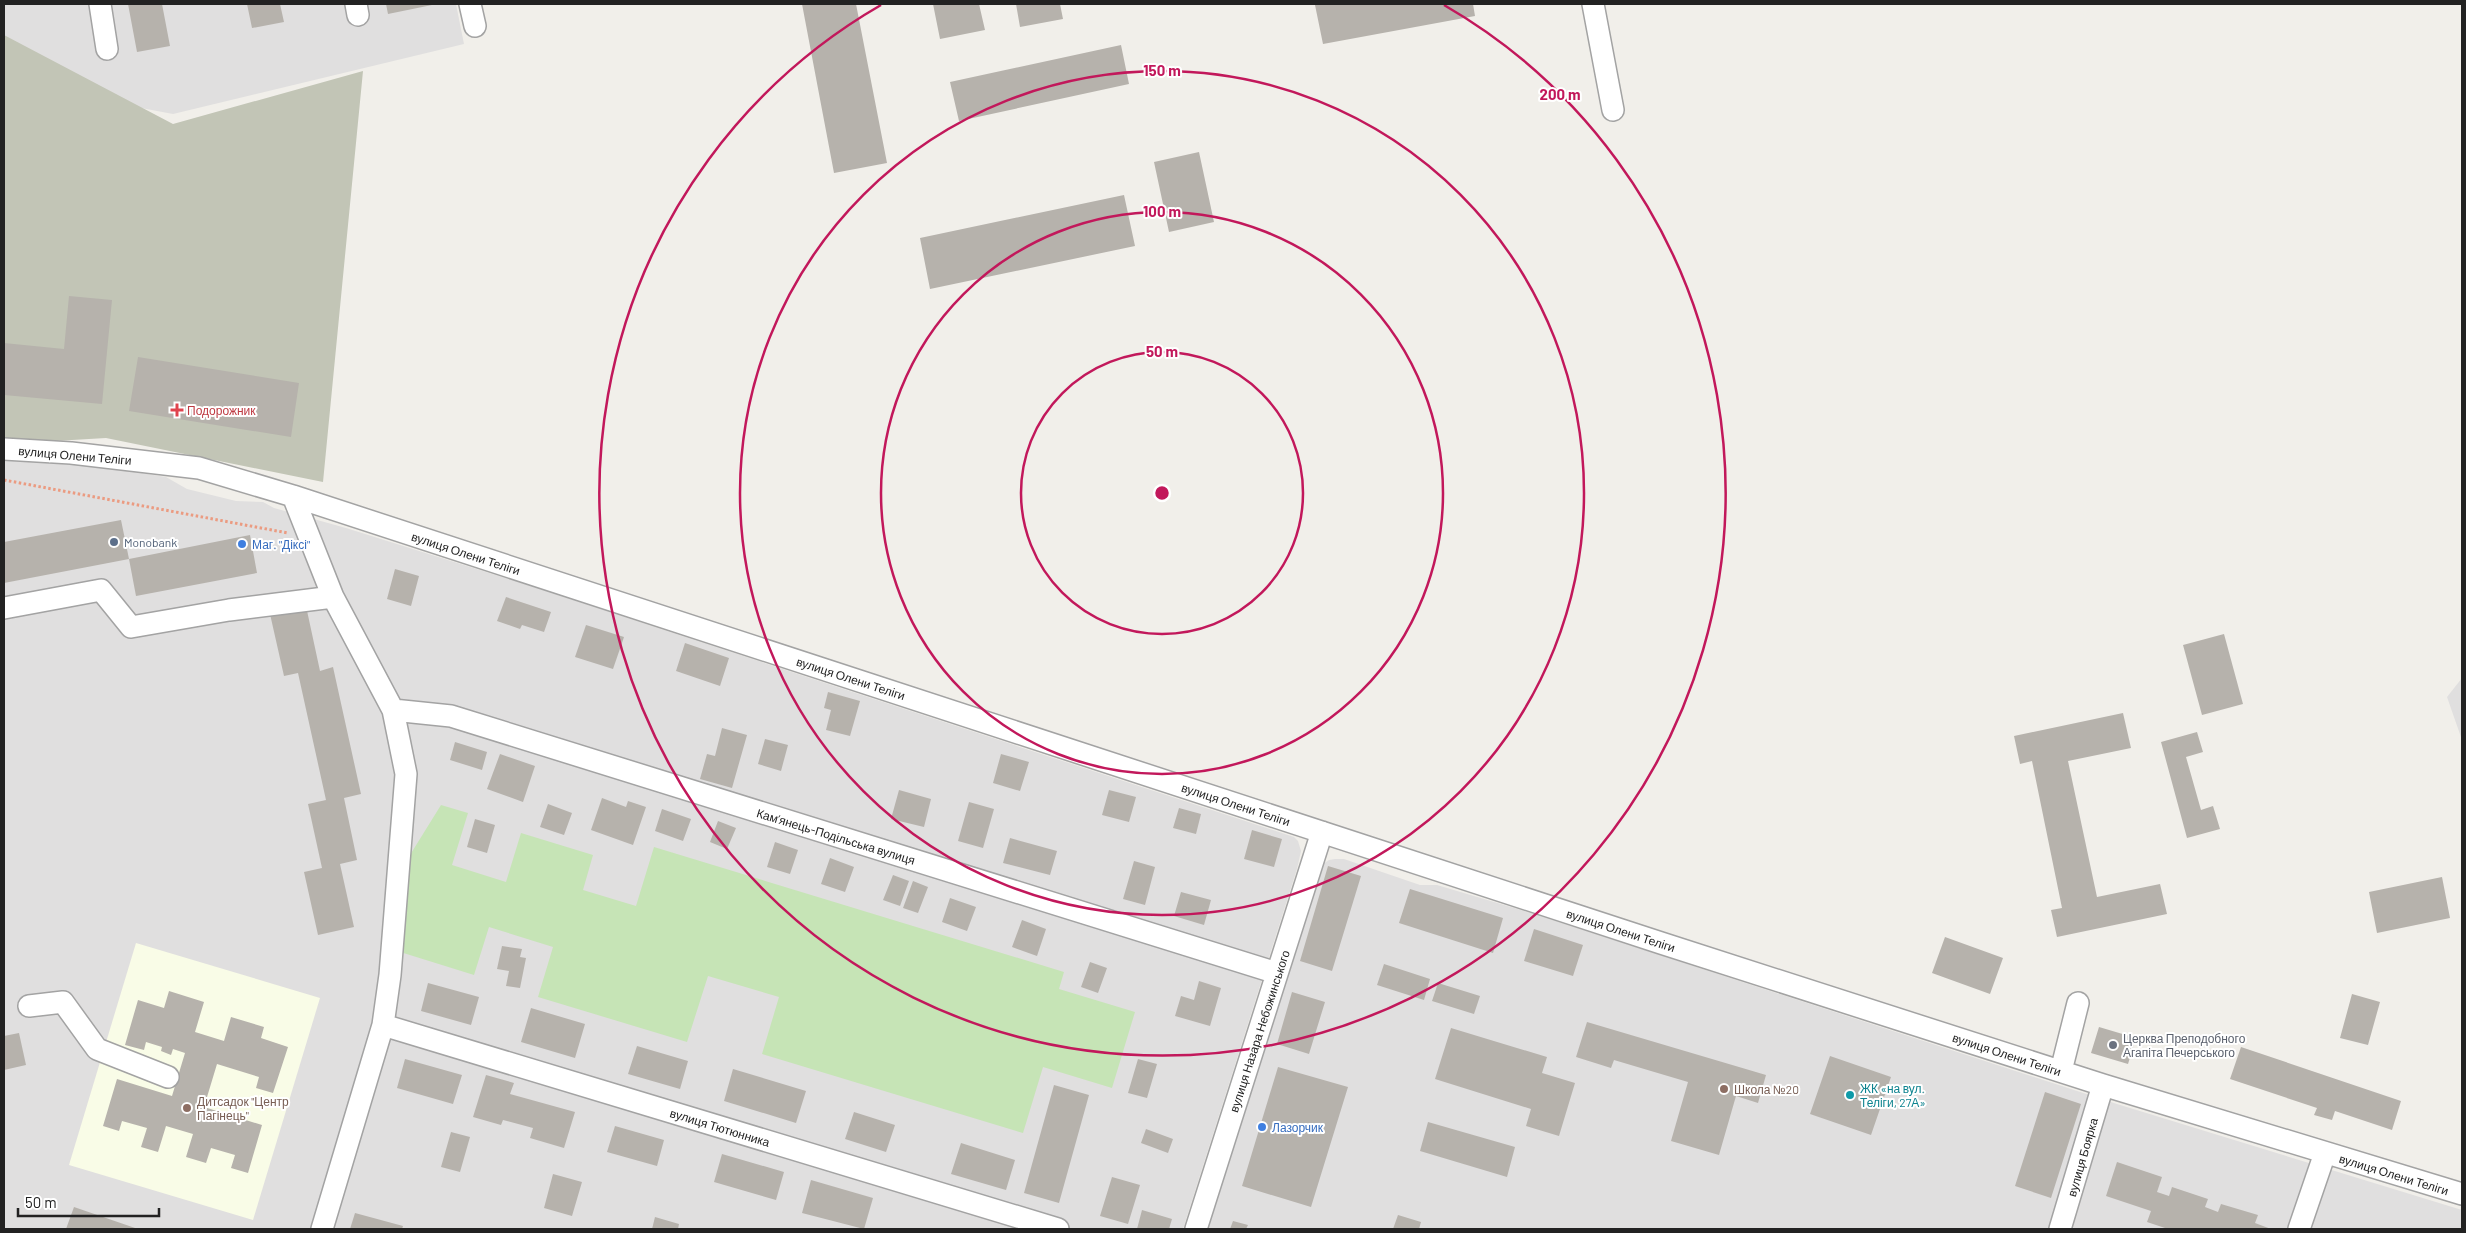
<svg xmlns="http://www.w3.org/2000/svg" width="2466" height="1233" font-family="Barlow,sans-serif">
<rect width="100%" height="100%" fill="#f1efea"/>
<path fill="#e0dfdf" d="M4 4H456L464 44 173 114 136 107 4 49Z
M4 459 86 464 166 477 187 489 236 501 263 502 274 508 346 528 515 581 1294 837 1298 841 1301 851 1297 869 1183 1229H4Z
M2462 678V740L2447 697Z
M1335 859H1344L1420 885H1437L1534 914 2117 1104 2462 1210V1229H1203L1320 866 1329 860Z"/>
<path fill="#f9fce7" d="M136 943 320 998 253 1220 69 1165Z"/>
<path fill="#c2c5b6" d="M4 35 173 124 363 71 323 482 106 438 4 444Z"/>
<path fill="#c6e4b6" d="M441 805 468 813 452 865 506 882 521 833 593 855 583 890 636 906 654 847 1064 972 1059 989 1135 1012 1112 1088 1043 1067 1023 1133 762 1054 779 997 708 976 687 1042 538 997 553 947 489 927 474 975 397 951 405 863Z"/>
<path fill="#b6b2ac" d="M128 4H162L170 46 137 52Z
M247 4H280L284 22 252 28Z
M386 4H432V5L388 14Z
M802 4H856L887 163 834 173Z
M933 4H979L985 30 940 39Z
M1016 4H1060L1063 19 1020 27Z
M1324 4H1473L1475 16 1323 44 1315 5Z
M1121 45 1129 84 959 121 950 82Z
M1199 152 1214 222 1169 232 1154 162Z
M1124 195 1135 246 930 289 920 238Z
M69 296 112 300 102 404 4 395V343L64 349Z
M138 357 299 383 291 437 129 411Z
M121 520 129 559 4 583V542Z
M250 535 257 573 136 596 129 559Z
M395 569 419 576 411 606 387 599Z
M506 597 551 612 544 632 522 625 520 629 497 621Z
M306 606 320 671 333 667 361 794 344 798 357 860 340 864 354 927 318 935 304 872 322 868 308 804 326 800 298 673 284 676 270 614Z
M586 625 624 637 613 669 575 657Z
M2224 634 2243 704 2202 715 2183 645Z
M685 643 729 658 720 686 676 671Z
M828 692 860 701 850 736 826 730 831 710 824 708Z
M2123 713 2131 748 2068 761 2097 897 2160 884 2167 914 2057 937 2051 910 2062 908 2032 761 2020 764 2014 736Z
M722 728 747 735 732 788 700 779 707 754 715 756Z
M2197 732 2203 752 2186 757 2201 810 2213 806 2220 829 2187 838 2161 742Z
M765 739 788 745 781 771 758 764Z
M455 742 487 752 482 770 450 760Z
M500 754 535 766 523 802 487 789Z
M1001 754 1029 762 1020 791 993 783Z
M899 790 931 799 924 827 891 819Z
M1109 790 1136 797 1129 822 1102 815Z
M602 798 626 807 628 801 646 807 633 845 591 830Z
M969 802 994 809 983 848 958 841Z
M548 804 572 813 564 835 540 827Z
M1179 808 1201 814 1196 834 1173 828Z
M662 809 691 819 683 841 655 831Z
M475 819 495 825 487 853 467 847Z
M718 821 736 828 727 849 710 842Z
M1252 830 1282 839 1274 867 1244 859Z
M1010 838 1057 851 1050 875 1003 863Z
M775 842 798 850 790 874 767 867Z
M830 858 854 867 845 892 821 884Z
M1134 861 1155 867 1145 905 1123 899Z
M1328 866 1361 876 1332 971 1300 961Z
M893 875 909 881 900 906 883 900Z
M2442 877 2450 918 2377 933 2369 892Z
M913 881 928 887 918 913 903 908Z
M1410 889 1503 918 1493 953 1399 923Z
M1181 892 1211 900 1204 925 1174 916Z
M950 898 976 907 967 931 942 922Z
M1022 920 1046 929 1037 956 1012 947Z
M1534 929 1583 945 1573 976 1524 961Z
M1945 937 2003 958 1990 994 1932 973Z
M502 946 522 949 520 957 526 958 520 988 506 986 509 971 497 969Z
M1090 962 1107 968 1098 993 1081 987Z
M1384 964 1430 979 1424 1000 1377 985Z
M1199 981 1221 988 1210 1026 1175 1016 1181 996 1194 1000Z
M428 983 479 997 471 1025 421 1011Z
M1438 983 1480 996 1474 1014 1432 1001Z
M169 991 204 1002 195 1032 224 1041 231 1017 264 1027 261 1038 288 1047 273 1093 256 1088 259 1077 217 1064 204 1107 262 1125 248 1173 231 1168 235 1155 211 1148 206 1163 186 1157 193 1134 166 1126 158 1152 141 1147 147 1128 122 1121 119 1131 103 1126 117 1079 172 1096 185 1053 173 1049 171 1055 161 1051 162 1047 146 1042 144 1050 125 1045 138 1000 164 1008Z
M1292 992 1325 1002 1309 1054 1277 1044Z
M2352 994 2380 1002 2368 1045 2340 1038Z
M531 1008 585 1024 575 1058 521 1042Z
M1587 1022 1766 1075 1758 1103 1736 1096 1719 1155 1671 1141 1688 1082 1614 1060 1611 1068 1576 1057Z
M2099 1027 2136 1038 2128 1064 2091 1053Z
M1451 1028 1547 1057 1542 1073 1575 1083 1559 1136 1526 1126 1531 1109 1435 1079Z
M19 1033 26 1065 4 1070V1036Z
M637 1046 688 1061 680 1089 628 1074Z
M2241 1047 2401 1101 2392 1130 2335 1111 2332 1120 2314 1115 2317 1108 2230 1079Z
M1830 1056 1891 1077 1871 1135 1810 1114Z
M405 1059 462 1075 453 1104 397 1088Z
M1138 1059 1157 1064 1147 1098 1128 1093Z
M1278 1067 1348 1087 1311 1207 1242 1186Z
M733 1069 806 1091 796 1123 724 1101Z
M486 1075 514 1083 510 1094 575 1112 564 1148 530 1138 533 1128 503 1120 501 1125 473 1117Z
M1054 1085 1089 1095 1059 1203 1024 1193Z
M2045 1092 2081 1104 2051 1198 2015 1186Z
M854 1112 895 1125 886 1152 845 1139Z
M1428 1122 1515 1147 1507 1177 1420 1151Z
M615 1126 664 1140 657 1166 607 1152Z
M1146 1129 1173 1139 1168 1153 1141 1143Z
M451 1132 470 1137 460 1172 441 1167Z
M961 1143 1015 1160 1006 1190 951 1174Z
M722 1154 784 1172 776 1200 714 1182Z
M2117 1162 2162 1177 2157 1192 2169 1196 2172 1187 2208 1199 2205 1207 2218 1212 2221 1204 2258 1215 2255 1223 2271 1229H2168L2147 1222 2151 1211 2106 1196Z
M553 1174 582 1182 572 1216 544 1208Z
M1112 1177 1140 1185 1128 1224 1100 1216Z
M811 1180 873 1198 864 1229 802 1213Z
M74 1207 138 1229H66Z
M1142 1210 1172 1219 1169 1229H1137Z
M355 1213 403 1226 402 1229H350Z
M1398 1215 1421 1222 1419 1229H1393Z
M655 1217 679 1224 678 1229H652Z
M1233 1221 1248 1225 1246 1229H1230Z"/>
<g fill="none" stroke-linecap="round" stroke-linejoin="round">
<defs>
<path id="minor" d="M100 4 107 49
M356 4 358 15
M470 4 475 26
M1593 4 1613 110
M4 449 71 453 199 468 293 496 1661 943 2103 1085 2462 1194
M293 496 333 597 393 710 406 774 390 975 383 1025 322 1229
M4 608 101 590 131 627 229 610 333 597
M393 710 451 716 1277 973
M29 1006 63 1002 97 1049 168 1077
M383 1025 1058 1229
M2061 1071 2078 1003
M1196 1229 1322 832
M2060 1229 2103 1085
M2299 1229 2325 1153"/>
</defs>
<use href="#minor" stroke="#a3a3a3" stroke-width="24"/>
<path stroke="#eb9b81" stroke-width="3" stroke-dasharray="2.5 2.5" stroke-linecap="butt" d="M4 480 288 533"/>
<use href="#minor" stroke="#fff" stroke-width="21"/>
</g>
<g fill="none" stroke="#c2185b" stroke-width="2.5">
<circle cx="1162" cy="493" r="141"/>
<circle cx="1162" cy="493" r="281"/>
<circle cx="1162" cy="493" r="422"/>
<path d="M1444 5A563 563 0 1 1 881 5"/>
</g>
<path fill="#e0444e" stroke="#fff" stroke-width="2" d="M174.5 402.5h5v5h5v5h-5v5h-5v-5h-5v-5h5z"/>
<circle fill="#5c6f8a" stroke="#fff" stroke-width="2" cx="114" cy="542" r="5"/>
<g fill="#3f7fe0" stroke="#fff" stroke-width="2">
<circle cx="242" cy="544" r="5"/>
<circle cx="1262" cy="1127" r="5"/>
</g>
<circle fill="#6b7280" stroke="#fff" stroke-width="2" cx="2113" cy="1045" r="5"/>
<g fill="#8d6e63" stroke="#fff" stroke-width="2">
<circle cx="1724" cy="1089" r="5"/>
<circle cx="187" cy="1108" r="5"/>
</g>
<circle fill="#0f9aa8" stroke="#fff" stroke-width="2" cx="1850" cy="1095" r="5"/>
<g text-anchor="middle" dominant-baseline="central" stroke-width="4" stroke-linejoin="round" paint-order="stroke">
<g font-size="12" fill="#be3a42" stroke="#fff" text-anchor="start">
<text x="187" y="410">Подорожник</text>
</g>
<g font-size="12" fill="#222" stroke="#fff">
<text transform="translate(75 455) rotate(5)">вулиця Олени Теліги</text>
<text transform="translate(466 553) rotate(18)">вулиця Олени Теліги</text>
<text transform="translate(851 678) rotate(18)">вулиця Олени Теліги</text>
<text transform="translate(1236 804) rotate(18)">вулиця Олени Теліги</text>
<text transform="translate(836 836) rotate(17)">Камʼянець-Подільська вулиця</text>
<text transform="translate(1621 930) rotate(18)">вулиця Олени Теліги</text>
<text transform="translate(1259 1031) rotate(-72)">вулиця Назара Небожинського</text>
<text transform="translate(2007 1054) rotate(18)">вулиця Олени Теліги</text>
<text transform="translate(720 1127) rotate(17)">вулиця Тютюнника</text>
<text transform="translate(2082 1157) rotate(-74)">вулиця Боярка</text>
<text transform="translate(2394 1174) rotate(17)">вулиця Олени Теліги</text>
</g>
<g font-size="12" fill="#4e5e75" stroke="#fff" text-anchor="start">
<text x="124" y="542">Monobank</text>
</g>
<g font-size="12" fill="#366cbe" stroke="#fff" text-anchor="start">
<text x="252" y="544">Маг. "Діксі"</text>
<text x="1272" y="1127">Лазорчик</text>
</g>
<g font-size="12" fill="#5b616d" stroke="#fff" text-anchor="start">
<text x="2123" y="1038">Церква Преподобного<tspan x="2123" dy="14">Агапіта Печерського</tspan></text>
</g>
<g font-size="12" fill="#0d838f" stroke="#fff" text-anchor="start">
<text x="1860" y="1088">ЖК «на вул.<tspan x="1860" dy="14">Теліги, 27А»</tspan></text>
</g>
<g font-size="12" fill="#785e54" stroke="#fff" text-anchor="start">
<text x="1734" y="1089">Школа №20</text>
<text x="197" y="1101">Дитсадок "Центр<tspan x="197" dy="14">Пагінець"</tspan></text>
</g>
</g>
<circle cx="1162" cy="493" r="8" fill="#c2185b" stroke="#fff" stroke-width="2.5"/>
<g font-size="15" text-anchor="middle" font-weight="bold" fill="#c2185b" stroke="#fff" stroke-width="4" stroke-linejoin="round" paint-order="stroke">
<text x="1162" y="76">150 m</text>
<text x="1560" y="100">200 m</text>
<text x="1162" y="217">100 m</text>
<text x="1162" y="357">50 m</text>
</g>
<rect width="2466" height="1233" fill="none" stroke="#222222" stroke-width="10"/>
<path d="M18 1208v8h141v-8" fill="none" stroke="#222222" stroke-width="2.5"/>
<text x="25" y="1208" font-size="15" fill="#222222" stroke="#ffffff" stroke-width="4" paint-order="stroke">50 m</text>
</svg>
